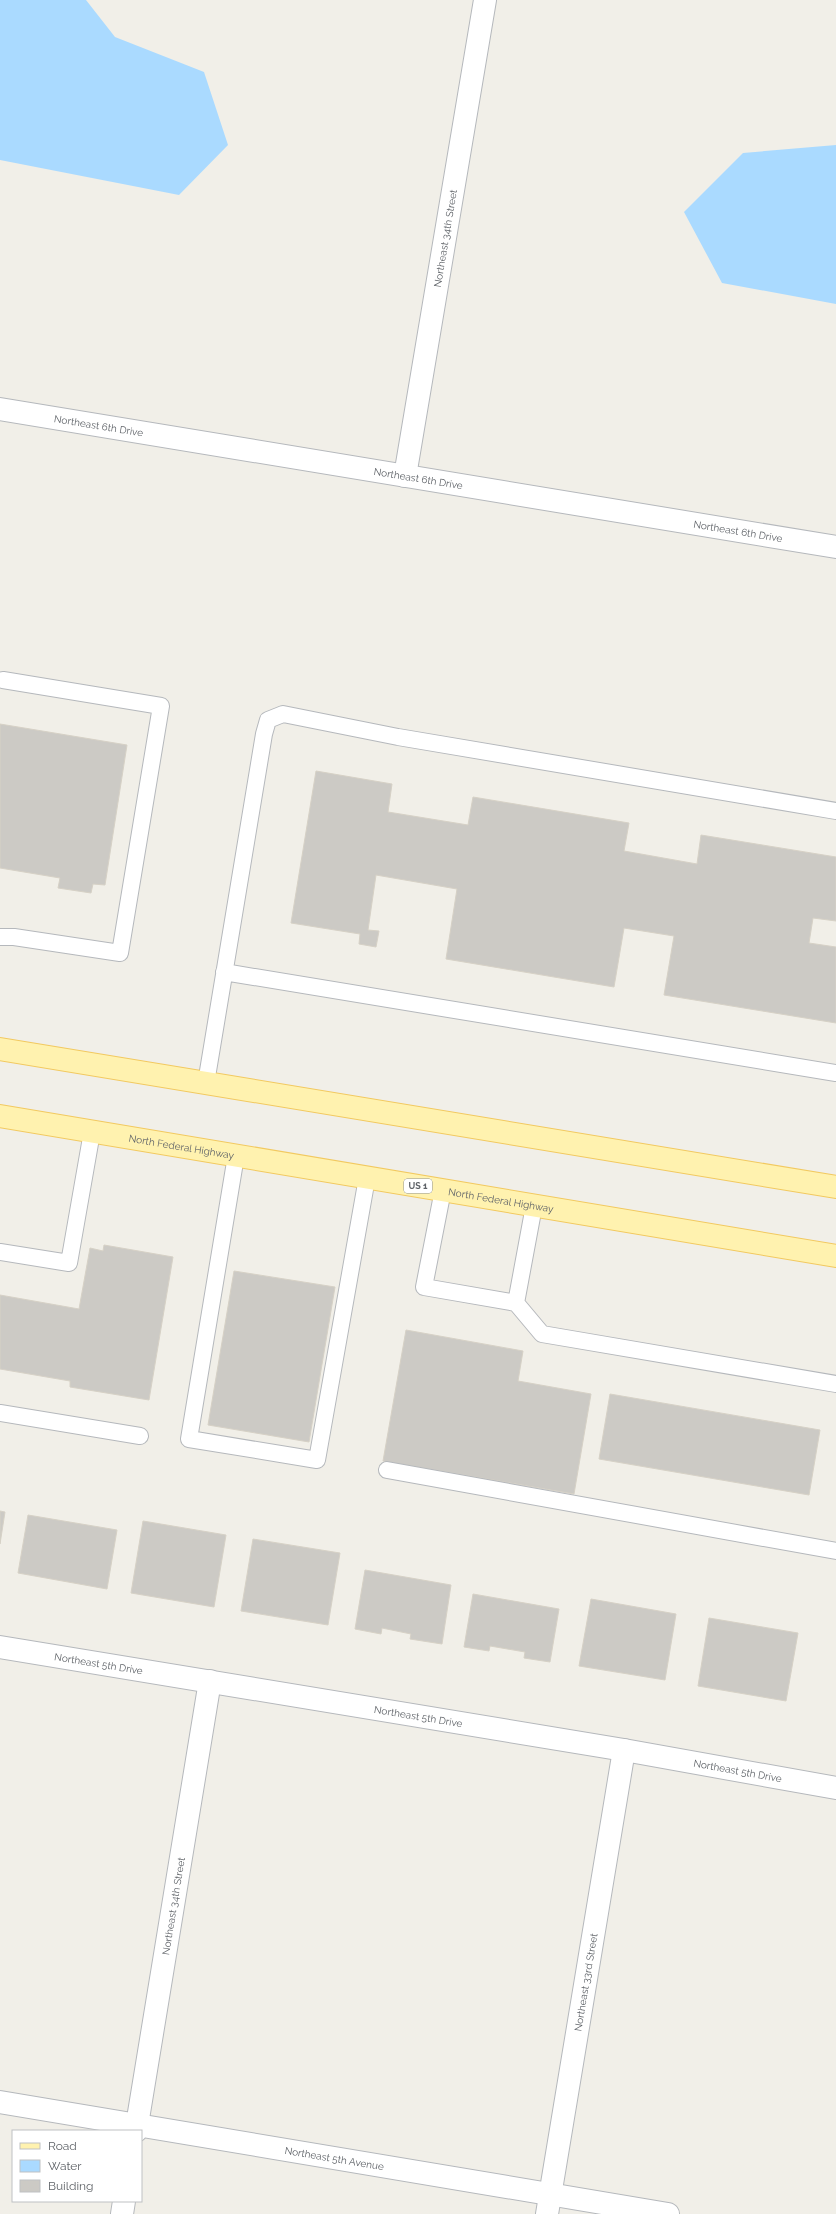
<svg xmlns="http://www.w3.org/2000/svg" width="836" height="2214" font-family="Raleway,sans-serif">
<rect width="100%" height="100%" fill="#f1efe8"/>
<path fill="#aadaff" d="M0 0H86L115 37 204 72 228 145 179 195 0 160Z
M836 145V304L722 283 684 212 743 153Z"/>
<path fill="#cccac5" stroke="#d6d1c6" d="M0 724 127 745 105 885 93 884 91 893 58 888 60 878 0 868Z
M316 771 392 784 388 812 468 825 473 797 629 823 624 851 697 864 701 835 836 857V921L813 918 809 943 836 947V1023L664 995 674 936 624 928 614 987 446 959 457 889 376 875 368 930 379 931 376 947 359 944 360 934 291 923Z
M104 1245 173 1257 149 1400 70 1387V1381L0 1369V1295L79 1309 90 1248 103 1251Z
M234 1271 335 1287 309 1442 208 1425Z
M406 1330 523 1351 518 1381 591 1394 574 1494 383 1461Z
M610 1394 820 1430 809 1495 599 1459Z
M0 1511 5 1512 0 1544Z
M28 1515 117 1530 107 1589 18 1573Z
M143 1521 226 1535 214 1607 131 1593Z
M253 1539 340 1553 328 1625 241 1611Z
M365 1570 451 1585 442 1644 410 1639 411 1634 382 1628 381 1634 355 1629Z
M473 1594 559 1609 550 1662 524 1658 525 1652 490 1646 489 1651 464 1647Z
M591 1599 676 1614 665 1680 579 1666Z
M709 1618 798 1633 786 1701 698 1686Z"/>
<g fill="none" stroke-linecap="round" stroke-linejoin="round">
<defs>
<path id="service" d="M0 937H14L120 953 161 706 3 680
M224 972 836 1073
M206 1083 264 734 268 720 283 714 398 737 836 811
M236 1156 189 1439 317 1460 367 1178
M443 1190 424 1287 516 1303
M534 1206 516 1303 542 1334 836 1384
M0 1252 69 1263 92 1132
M0 1413 140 1436
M387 1470 836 1551"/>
<g id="minor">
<path id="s1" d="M0 409 836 547"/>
<path id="s2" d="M405 476 485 0"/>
<path id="s3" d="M0 1647 624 1750 836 1788"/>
<path id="s4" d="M0 2102 668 2214"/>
<path id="s5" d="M136 2131 210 1681"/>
<path d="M122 2214 124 2201"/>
<path id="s6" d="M547 2214 624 1750"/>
</g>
<g id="primary">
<path d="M0 1049 836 1187"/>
<path id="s7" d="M0 1116 836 1256"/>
</g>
</defs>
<use href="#service" stroke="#b5b8bc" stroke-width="18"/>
<use href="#minor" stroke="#b5b8bc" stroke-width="24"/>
<use href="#primary" stroke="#f2c960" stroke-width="24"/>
<use href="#service" stroke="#fff" stroke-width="16"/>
<use href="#minor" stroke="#fff" stroke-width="22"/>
<use href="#primary" stroke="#fff2af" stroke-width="22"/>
</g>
<g text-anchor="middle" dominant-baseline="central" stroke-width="3" stroke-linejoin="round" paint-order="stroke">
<rect fill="#fff" stroke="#8f9295" stroke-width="1" x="404" y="1179" width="28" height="14" rx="3"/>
<g font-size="9" font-weight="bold" fill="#5f6368">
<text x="418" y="1186">US 1</text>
</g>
<g font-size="10" fill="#5f6368" stroke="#fff">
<text stroke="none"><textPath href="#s2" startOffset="241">Northeast 34th Street</textPath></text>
<text stroke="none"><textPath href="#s1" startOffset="100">Northeast 6th Drive</textPath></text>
<text stroke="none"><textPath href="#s1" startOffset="424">Northeast 6th Drive</textPath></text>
<text stroke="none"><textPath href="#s1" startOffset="748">Northeast 6th Drive</textPath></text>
<text stroke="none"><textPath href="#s7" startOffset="184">North Federal Highway</textPath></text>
<text stroke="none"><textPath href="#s7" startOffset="508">North Federal Highway</textPath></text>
<text stroke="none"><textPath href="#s3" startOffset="100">Northeast 5th Drive</textPath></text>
<text stroke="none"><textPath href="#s3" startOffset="424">Northeast 5th Drive</textPath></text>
<text stroke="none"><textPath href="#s3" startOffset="748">Northeast 5th Drive</textPath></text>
<text stroke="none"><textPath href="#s5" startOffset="228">Northeast 34th Street</textPath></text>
<text stroke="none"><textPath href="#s6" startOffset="235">Northeast 33rd Street</textPath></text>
<text stroke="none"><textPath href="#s4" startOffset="339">Northeast 5th Avenue</textPath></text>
</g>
</g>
<rect x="12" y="2130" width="130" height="72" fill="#ffffff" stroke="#bfc1c3"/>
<rect x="20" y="2143" width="20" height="6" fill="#fff2af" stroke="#bfc1c3"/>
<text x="48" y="2150" font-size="12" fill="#5f6368">Road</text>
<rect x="20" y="2160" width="20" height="12" fill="#aadaff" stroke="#bfc1c3"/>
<text x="48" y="2170" font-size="12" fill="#5f6368">Water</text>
<rect x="20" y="2180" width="20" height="12" fill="#cccac5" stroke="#bfc1c3"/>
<text x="48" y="2190" font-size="12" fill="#5f6368">Building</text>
</svg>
